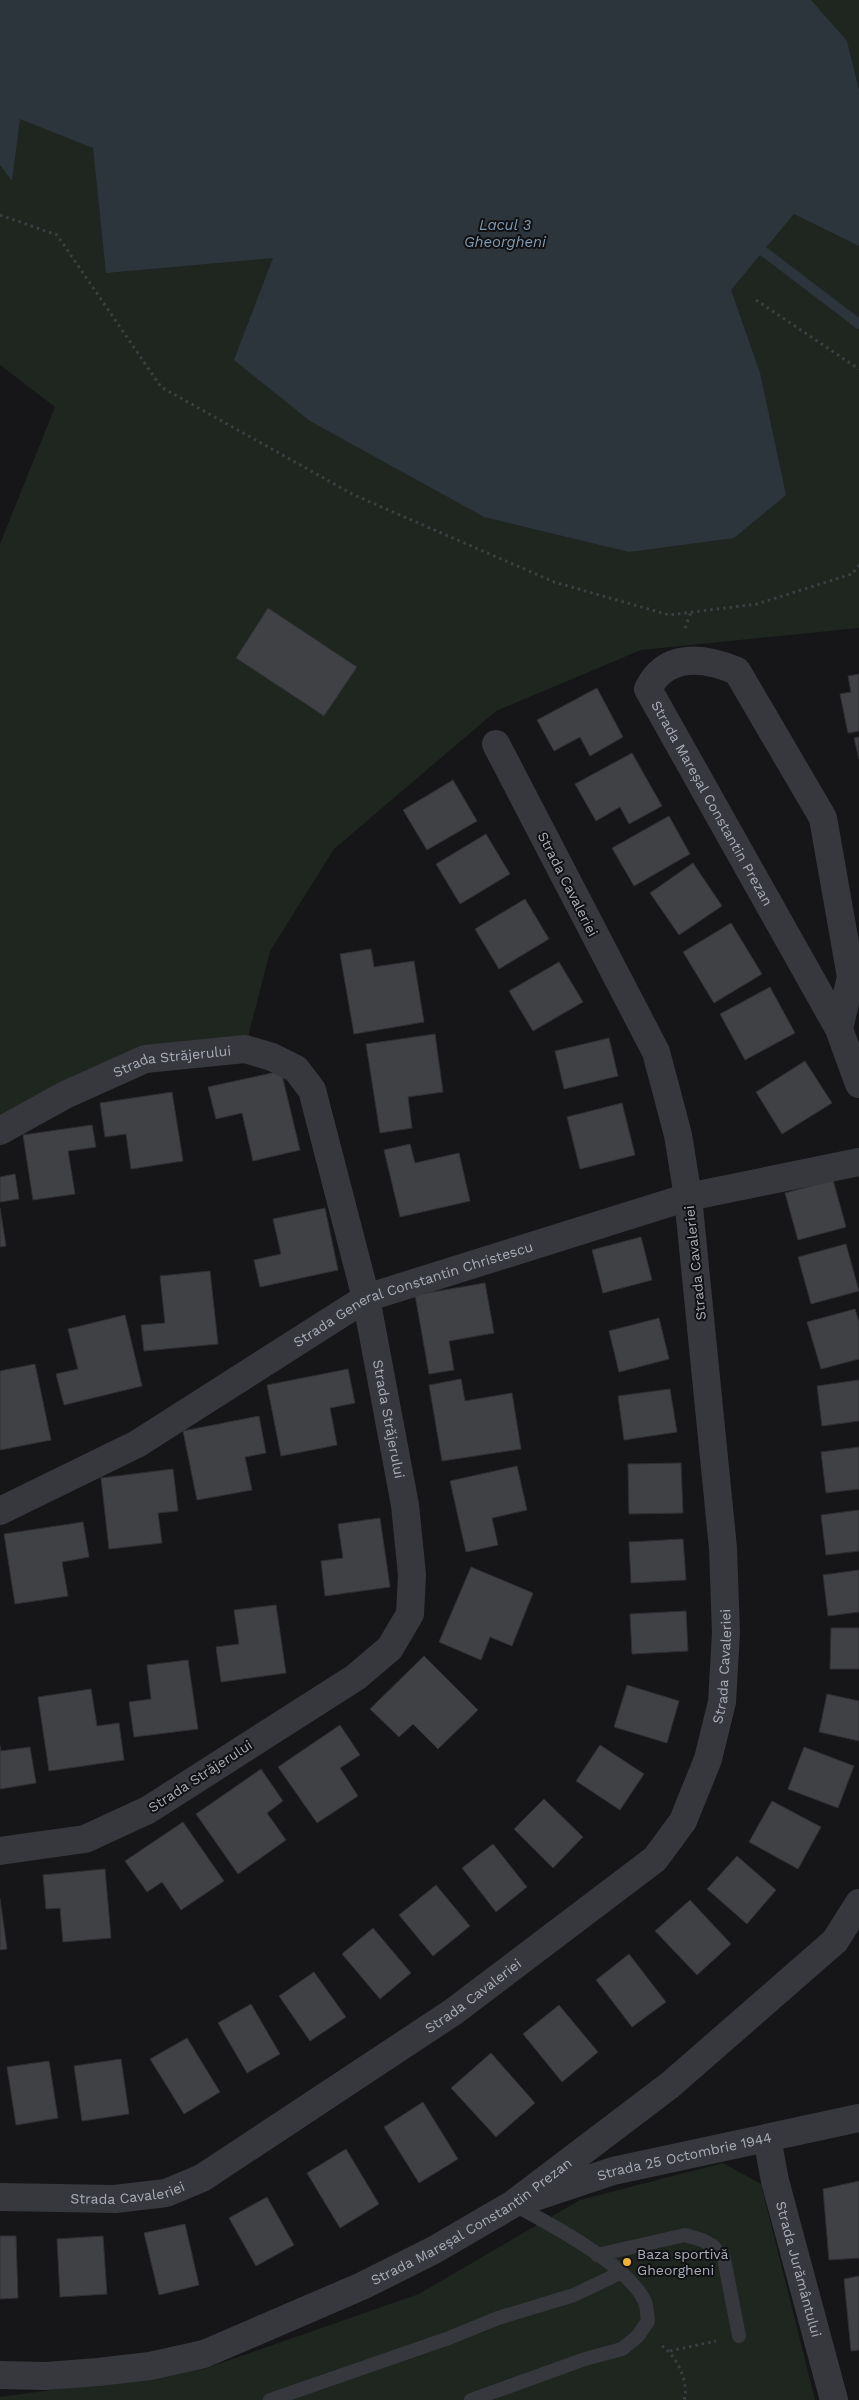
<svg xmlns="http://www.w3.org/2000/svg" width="859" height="2400" font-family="'Work Sans',sans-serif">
<rect width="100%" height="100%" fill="#161618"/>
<path fill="#1e261f" d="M0 0H859V628L641 650 496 711 334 849 270 951 245 1049 145 1059 0 1135V544L55 407 0 365Z
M723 2163 761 2184 815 2400H0V2397L204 2369 419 2294 580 2200Z"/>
<path fill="#2c353c" d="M0 0H811L847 41 859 90V246L794 214 731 290 760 373 786 495 734 538 629 552 484 517 310 421 234 360 273 258 106 273 93 148 20 119 12 181 0 165Z"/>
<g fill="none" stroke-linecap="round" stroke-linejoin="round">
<path stroke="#2c353c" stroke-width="10" d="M763 251 859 324"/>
</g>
<path fill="#404145" stroke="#303034" d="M268 608 357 667 324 716 236 658Z
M859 674V731L848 733 840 694 851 692 848 676Z
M597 688 623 737 590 756 580 737 554 751 537 720Z
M859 737V759L854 738Z
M632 753 662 806 629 824 620 807 596 821 575 784Z
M453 780 477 821 427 850 403 810Z
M669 816 690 854 634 886 612 848Z
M486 834 510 874 460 904 436 864Z
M693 863 722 906 679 935 650 893Z
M525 899 549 939 499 969 475 929Z
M731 923 762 974 714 1003 683 952Z
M371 949 374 967 414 961 424 1022 354 1034 340 954Z
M559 962 583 1002 533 1031 509 991Z
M770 987 795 1033 745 1060 720 1014Z
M435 1034 443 1092 408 1097 412 1128 380 1133 366 1044Z
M609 1038 618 1076 564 1089 555 1051Z
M805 1061 832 1103 782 1134 756 1092Z
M281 1071 300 1150 253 1161 242 1113 216 1119 208 1087Z
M172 1092 183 1161 131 1169 126 1134 105 1137 100 1103Z
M622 1103 635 1155 580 1169 567 1117Z
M92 1125 96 1147 68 1151 75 1194 33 1200 23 1135Z
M410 1144 415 1163 459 1153 470 1201 400 1217 384 1150Z
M15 1174 19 1199 0 1202V1177Z
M833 1180 846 1227 798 1240 785 1193Z
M0 1208 6 1246 0 1247Z
M325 1208 338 1270 260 1287 254 1260 281 1254 273 1219Z
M641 1237 652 1280 603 1293 592 1250Z
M846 1244 859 1291 811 1304 798 1257Z
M210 1271 218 1344 144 1351 141 1325 165 1323 160 1276Z
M485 1283 494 1333 449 1341 454 1370 429 1374 415 1295Z
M855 1309 859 1322V1359L821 1369 807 1322Z
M125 1315 142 1386 64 1405 56 1374 78 1369 68 1329Z
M659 1318 669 1359 619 1372 609 1331Z
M35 1364 51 1440 0 1450V1371Z
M348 1369 355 1403 330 1408 337 1445 281 1456 267 1385Z
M461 1379 465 1401 512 1393 521 1449 442 1461 429 1385Z
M859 1380V1421L822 1426 817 1386Z
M670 1389 677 1432 624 1440 618 1396Z
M259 1416 266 1453 245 1457 252 1490 197 1500 183 1431Z
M859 1447V1489L826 1493 821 1452Z
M681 1463 683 1513 629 1514 628 1464Z
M517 1466 527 1510 492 1518 498 1545 466 1552 450 1481Z
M173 1469 178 1511 158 1513 162 1543 109 1549 101 1478Z
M859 1510V1551L826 1555 821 1515Z
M380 1518 390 1587 325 1596 321 1561 343 1558 338 1524Z
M83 1522 89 1557 62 1562 68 1596 15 1604 4 1534Z
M683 1539 686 1580 631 1583 629 1542Z
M471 1567 533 1593 512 1646 490 1637 481 1660 439 1642Z
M859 1570V1612L828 1616 823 1575Z
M276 1605 286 1673 221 1682 216 1647 239 1644 234 1610Z
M686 1611 688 1651 632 1654 630 1614Z
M831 1628H859V1669H830Z
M424 1656 478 1710 438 1749 413 1724 399 1737 370 1709Z
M188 1660 198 1729 134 1737 129 1702 151 1699 147 1665Z
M627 1685 679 1701 667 1743 614 1727Z
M91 1689 97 1726 119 1723 124 1760 49 1771 38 1697Z
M827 1694 859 1701V1741L819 1732Z
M340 1725 360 1755 340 1768 358 1796 317 1823 278 1767Z
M600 1745 644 1774 620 1810 576 1781Z
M0 1746 1 1751 30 1747 36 1783 0 1789Z
M804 1747 854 1766 838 1808 788 1789Z
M261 1769 283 1801 267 1813 286 1840 238 1874 196 1814Z
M544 1799 583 1837 553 1868 514 1829Z
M772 1801 821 1827 798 1869 749 1842Z
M183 1822 224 1881 181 1910 162 1882 147 1892 125 1861Z
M493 1844 527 1887 496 1912 462 1868Z
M737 1856 776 1890 747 1924 707 1889Z
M105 1869 111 1938 63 1942 60 1908 46 1909 43 1875Z
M436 1885 470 1926 433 1956 399 1915Z
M0 1899 7 1949 0 1950Z
M690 1900 731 1944 697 1975 655 1931Z
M373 1928 411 1973 380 1999 342 1954Z
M629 1954 666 2002 632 2027 596 1980Z
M314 1972 346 2017 310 2041 279 1996Z
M251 2004 280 2054 247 2073 218 2023Z
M559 2005 598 2052 562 2082 523 2034Z
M187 2038 220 2092 184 2114 150 2059Z
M491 2053 535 2103 496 2137 451 2088Z
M121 2059 129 2114 82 2121 74 2066Z
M49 2061 58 2118 16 2125 7 2067Z
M423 2102 458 2159 419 2183 384 2127Z
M346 2149 379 2204 340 2228 307 2173Z
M859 2181V2258L829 2260 823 2189Z
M267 2197 294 2245 256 2266 229 2218Z
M185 2224 199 2285 159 2295 144 2233Z
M0 2236H16L18 2298 0 2299Z
M103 2236 107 2294 60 2297 57 2239Z
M859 2276V2350L851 2351 844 2279Z"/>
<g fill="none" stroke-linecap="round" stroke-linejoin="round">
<path stroke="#3d3f44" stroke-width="3" stroke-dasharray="2.5 4" stroke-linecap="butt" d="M0 215 57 235 161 387 354 495 554 582 669 615 757 604 852 574 859 565
M756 300 859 369
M685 628 691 612
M662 2346C676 2355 690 2383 684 2400
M670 2351 716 2341"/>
<path stroke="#37383d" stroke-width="14" d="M597 2255 685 2235 702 2240 713 2246 724 2259 739 2336
M270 2400 449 2338 498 2318 574 2295 620 2273
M471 2400 585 2359 622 2349 638 2336 648 2321C647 2315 647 2307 645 2302 629 2265 548 2223 513 2204"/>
<g stroke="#37383d" stroke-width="28">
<path id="s1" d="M839 1029 851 977 823 818 737 671C704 657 666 652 648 689L839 1029 859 1084"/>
<path id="s2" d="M0 1131 65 1095 145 1059 245 1049 272 1057 296 1069 312 1090 366 1298 405 1505 412 1575 410 1614 390 1648 356 1677 148 1810 85 1839 0 1851"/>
<path id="s3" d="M0 1511 137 1444 366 1298 688 1197 859 1162"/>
<path id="s4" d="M767 2138 775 2181 834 2400"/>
<path id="s5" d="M0 2197 115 2199 166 2193 202 2178 453 2012 655 1859 683 1821 708 1759 722 1702 726 1633 723 1548 688 1197 678 1135 656 1052 496 744"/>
<path id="s6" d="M535 2197 613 2171 859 2118"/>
<path id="s7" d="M0 2375 46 2376 98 2372 150 2366 204 2354 362 2286 434 2250 513 2204 670 2085 835 1941 859 1903"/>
</g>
</g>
<circle fill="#f2b134" stroke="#111113" stroke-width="2" cx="627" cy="2262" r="5"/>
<g text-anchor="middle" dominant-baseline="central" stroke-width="4" stroke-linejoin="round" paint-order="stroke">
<g font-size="14" fill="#a8adb8" stroke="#111113">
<text stroke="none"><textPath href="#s1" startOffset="618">Strada Mareșal Constantin Prezan</textPath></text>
<text transform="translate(568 884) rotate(63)">Strada Cavaleriei</text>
<text stroke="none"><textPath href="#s2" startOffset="188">Strada Străjerului</textPath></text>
<text transform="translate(695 1263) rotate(-96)">Strada Cavaleriei</text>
<text stroke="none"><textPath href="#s3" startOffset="469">Strada General Constantin Christescu</textPath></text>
<text stroke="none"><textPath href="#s2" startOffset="682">Strada Străjerului</textPath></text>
<text stroke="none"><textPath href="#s5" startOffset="968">Strada Cavaleriei</textPath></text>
<text transform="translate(200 1776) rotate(-33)">Strada Străjerului</text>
<text stroke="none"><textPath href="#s5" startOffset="532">Strada Cavaleriei</textPath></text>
<text stroke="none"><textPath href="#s6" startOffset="155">Strada 25 Octombrie 1944</textPath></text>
<text stroke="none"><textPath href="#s5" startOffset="128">Strada Cavaleriei</textPath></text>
<text stroke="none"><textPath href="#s7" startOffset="505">Strada Mareșal Constantin Prezan</textPath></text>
<text stroke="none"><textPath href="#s4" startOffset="135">Strada Jurământului</textPath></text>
</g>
<g font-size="14" fill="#a8adb8" stroke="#111113" text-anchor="start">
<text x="637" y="2254">Baza sportivă<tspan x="637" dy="16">Gheorgheni</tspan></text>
</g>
<g font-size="15" font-style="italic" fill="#7f9bb3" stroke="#111113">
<text x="505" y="225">Lacul 3<tspan x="505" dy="17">Gheorgheni</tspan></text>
</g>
</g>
</svg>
